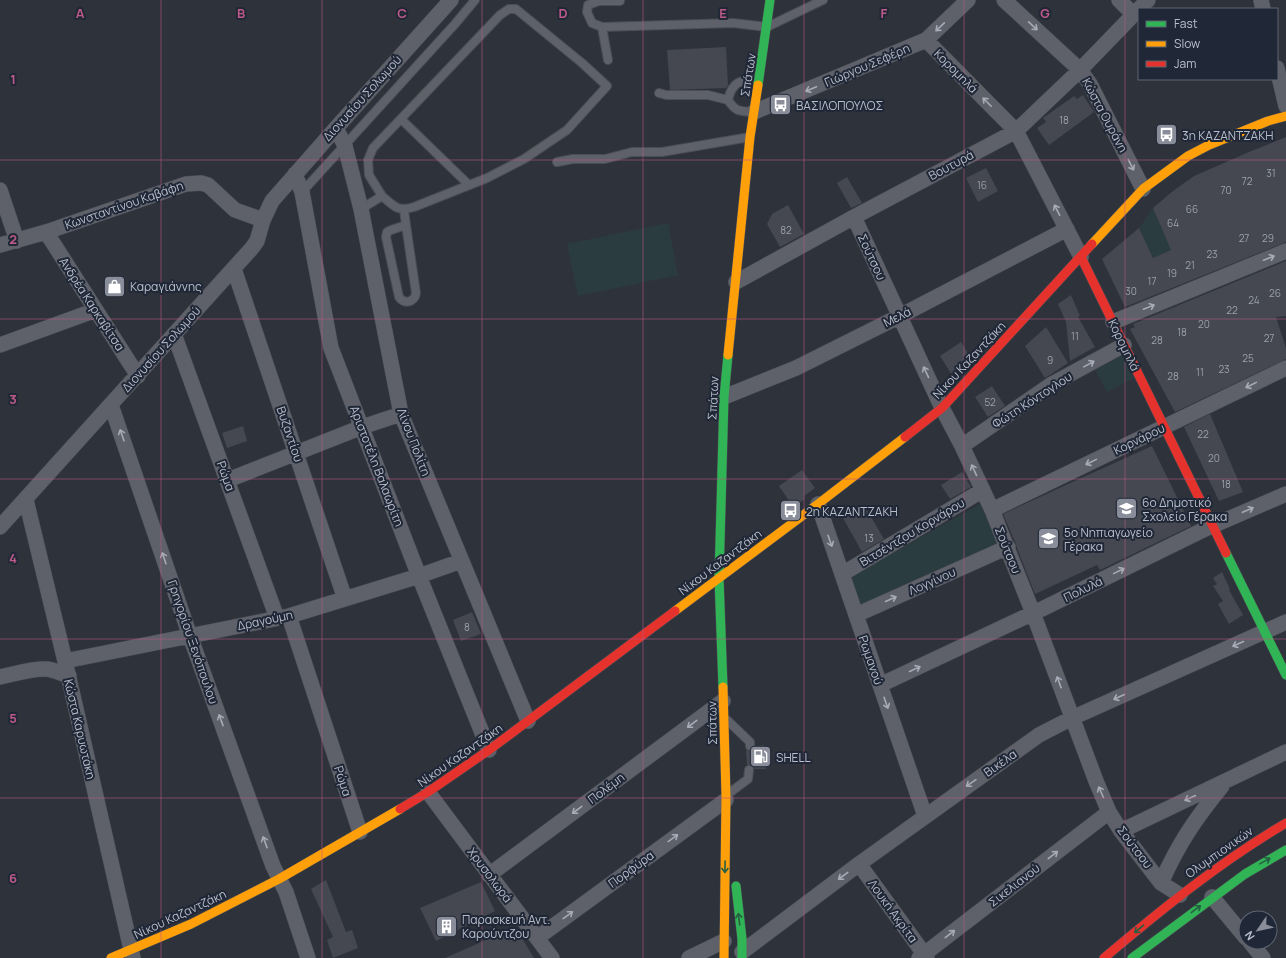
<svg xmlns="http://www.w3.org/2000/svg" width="1286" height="958" font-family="Manrope,sans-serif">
<rect width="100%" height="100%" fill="#2e323b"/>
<path fill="#2b3c41" d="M1153 208 1171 250 1153 258 1139 228Z
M668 223 678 275 578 296 567 244Z
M1123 355 1135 378 1107 392 1095 370Z
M980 504 999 547 861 609 850 577Z"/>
<path fill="#454850" d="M726 47 728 85 726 88 670 90 667 50Z
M1083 95 1094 112 1049 145 1037 128 1046 122 1043 118 1074 96 1077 99Z
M1286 137V242L1125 307 1102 259 1139 228 1153 258 1171 250 1153 208 1173 191 1194 176 1249 152Z
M986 168 998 191 978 202 966 178Z
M847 177 862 203 851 208 837 183Z
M788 205 804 234 780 247 767 224 772 214Z
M1286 261V316L1276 317 1286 348V359L1175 412 1130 329 1135 327 1133 324Z
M1071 295 1080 316 1078 317 1095 347 1070 361 1066 322 1058 304Z
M1046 327 1068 363 1045 378 1025 346Z
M961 342 971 358 965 362 966 364 963 367 952 375 940 356Z
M992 386 1005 406 988 417 975 397Z
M1210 414 1243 492 1219 501 1184 427Z
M243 426 247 441 227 448 222 433Z
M1152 446 1191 526 1100 570 1097 565 1035 594 1017 548 1016 544 1003 514 1068 484Z
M802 470 815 488 804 496 805 499 793 507 779 486Z
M962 472 971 487 950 499 941 485Z
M864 505 884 539 862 552 843 518Z
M1222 572 1230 589 1229 590 1243 615 1229 624 1218 604 1223 601 1213 586 1217 584 1213 578Z
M472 612 481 634 461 641 453 620Z
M764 745 766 769H754L752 765H747L746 750 750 751 755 749 756 746Z
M326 880 346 932 352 930 358 948 333 958 327 940 333 937 311 889Z
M481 882 495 911 436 941 420 908Z
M515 927 534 958H445Z"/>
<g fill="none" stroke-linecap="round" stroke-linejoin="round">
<defs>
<path id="lane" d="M602 27 592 23 587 12 588 5 599 1H620
M608 60 602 27 733 23 767 27 823 0
M659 93 666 95H708L728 100
M753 112C739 111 736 112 728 100 732 81 741 80 759 79
M401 119 469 185
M557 162 573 159H605L632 152H662L750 137
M302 192 455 24 475 0
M361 209 382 196 369 175 368 160 373 148 500 15 509 9H516L582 63 607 86 567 130 524 159 487 178 414 207C397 212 394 206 382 196
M404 210 406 225 391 230 387 232 386 237 399 297C404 305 415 302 416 293L406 225
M727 720 750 742V746
M728 794 748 779 749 770"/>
<path id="street" d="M1004 0 1080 70 1090 84 1143 189
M1119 0 1134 15
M1261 0 1263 9
M1139 9 1148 0
M926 40 1016 131 1081 257
M1277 68 1286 106
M754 112 926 40 968 0
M336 128 345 146 361 209 401 414 528 721
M295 174 302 192 331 348 419 576 489 750
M0 190 17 241
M854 217 942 408 962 446 992 510 1033 613 1096 781 1109 812 1121 831 1161 883 1180 895
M46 232 138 376
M0 245 46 232 186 184 201 183 208 185 235 210 263 220
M234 269 345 599
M736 282 854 217 1016 131 1080 70 1139 9
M1113 322 1286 251
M174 334 277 618
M0 345 96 310
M724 397 796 368 900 316 1067 229
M111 405 190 636 273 866 286 892 308 958
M962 446 1052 384 1124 345
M228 480 362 427 401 414
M26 500 65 661 133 958
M818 504 925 816
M992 510 1286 368
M0 527 252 248 257 241 263 220 272 201 336 128 451 0
M842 574 983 490
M856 615 1008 547
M289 616 360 832
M65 661 289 616 419 576 461 561
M0 677C15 674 32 668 47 669 55 670 62 674 69 676
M880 685 1044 608 1205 529 1286 494
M428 792 552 958
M1121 831 1286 752
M859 864 927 958
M489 875 723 701
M1161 883C1178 844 1196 818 1222 786
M1212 897 1246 938
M537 938 726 800
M1250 942 1263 958
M742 952 859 864 1039 735 1072 718 1286 622
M689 958 724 941
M919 958 1109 812"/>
<path id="fast" d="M758 85 770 0
M1226 553 1286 675
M723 687 719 578 724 397 728 355
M736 886 742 939V958
M1132 958 1245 874 1286 850"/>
<path id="slow" d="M1092 244 1143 189 1188 156 1209 145 1268 121 1286 116
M728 355 750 137 758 85
M675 611 818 504 905 437
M723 687 726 796 724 958
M111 958 191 924 279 879 400 809"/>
<path id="jam" d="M1081 257 1226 553
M905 437 942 408 1092 244
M400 809 428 792 489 750 675 611
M1104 958C1162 909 1220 862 1286 823"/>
</defs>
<use href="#lane" stroke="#4a4d54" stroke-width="10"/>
<use href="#street" stroke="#4a4d54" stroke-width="16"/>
<use href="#fast" stroke="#4a4d54" stroke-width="10"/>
<use href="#slow" stroke="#4a4d54" stroke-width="10"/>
<use href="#jam" stroke="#4a4d54" stroke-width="10"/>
<use href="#lane" stroke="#5e6169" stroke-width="8"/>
<use href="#street" stroke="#5e6169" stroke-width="15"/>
<use href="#fast" stroke="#30b455" stroke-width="9"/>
<use href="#slow" stroke="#ff9f0a" stroke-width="9"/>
<use href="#jam" stroke="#e5322d" stroke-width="9"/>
</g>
<defs><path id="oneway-shaft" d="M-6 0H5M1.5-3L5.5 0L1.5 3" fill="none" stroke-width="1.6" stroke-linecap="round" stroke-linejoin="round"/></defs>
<g stroke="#a7abb7">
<use href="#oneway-shaft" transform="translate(1033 26) rotate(43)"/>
<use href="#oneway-shaft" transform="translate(940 27) rotate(136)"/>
<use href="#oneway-shaft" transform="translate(811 89) rotate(157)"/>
<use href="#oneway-shaft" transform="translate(987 102) rotate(-135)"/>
<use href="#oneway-shaft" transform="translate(1131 165) rotate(63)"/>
<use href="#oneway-shaft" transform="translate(1057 210) rotate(-117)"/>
<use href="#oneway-shaft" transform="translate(1269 258) rotate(-22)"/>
<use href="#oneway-shaft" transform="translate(1149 307) rotate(-22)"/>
<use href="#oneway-shaft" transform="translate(1089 364) rotate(-29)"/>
<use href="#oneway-shaft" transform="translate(926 372) rotate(-115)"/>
<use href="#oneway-shaft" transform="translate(1251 385) rotate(154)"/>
<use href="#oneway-shaft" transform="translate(122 435) rotate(-109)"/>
<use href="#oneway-shaft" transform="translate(1091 462) rotate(154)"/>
<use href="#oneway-shaft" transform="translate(974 470) rotate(-115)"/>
<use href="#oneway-shaft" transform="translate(1248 510) rotate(-23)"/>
<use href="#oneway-shaft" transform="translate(830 541) rotate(71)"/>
<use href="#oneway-shaft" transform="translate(164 558) rotate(-109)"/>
<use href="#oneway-shaft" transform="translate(1119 571) rotate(-26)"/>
<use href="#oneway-shaft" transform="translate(891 599) rotate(-24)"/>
<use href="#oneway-shaft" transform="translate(1238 644) rotate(156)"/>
<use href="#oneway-shaft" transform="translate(915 669) rotate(-25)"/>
<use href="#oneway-shaft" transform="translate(1059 682) rotate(-110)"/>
<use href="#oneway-shaft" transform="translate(1119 697) rotate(156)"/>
<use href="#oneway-shaft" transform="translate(886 703) rotate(71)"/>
<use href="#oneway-shaft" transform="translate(221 720) rotate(-110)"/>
<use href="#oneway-shaft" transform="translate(692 724) rotate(143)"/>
<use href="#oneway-shaft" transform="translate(971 783) rotate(145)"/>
<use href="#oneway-shaft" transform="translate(1101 792) rotate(-114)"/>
<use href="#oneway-shaft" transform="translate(1190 798) rotate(155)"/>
<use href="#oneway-shaft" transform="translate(577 810) rotate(143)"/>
<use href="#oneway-shaft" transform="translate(673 838) rotate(-36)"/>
<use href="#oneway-shaft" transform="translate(265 842) rotate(-110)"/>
<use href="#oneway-shaft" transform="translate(1053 855) rotate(-38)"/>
<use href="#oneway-shaft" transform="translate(843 876) rotate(143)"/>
<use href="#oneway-shaft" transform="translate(568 915) rotate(-36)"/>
<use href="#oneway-shaft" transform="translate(950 934) rotate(-38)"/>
</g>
<g stroke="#266043">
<use href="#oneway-shaft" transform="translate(1265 861) rotate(-29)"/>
<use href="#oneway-shaft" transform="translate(725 867) rotate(91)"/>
<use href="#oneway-shaft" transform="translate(1196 909) rotate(-37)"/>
<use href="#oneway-shaft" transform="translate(739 919) rotate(-97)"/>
<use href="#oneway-shaft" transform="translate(1139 929) rotate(140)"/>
</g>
<path fill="none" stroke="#be5a88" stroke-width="1" stroke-opacity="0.55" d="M161 0V958M322 0V958M482 0V958M643 0V958M804 0V958M964 0V958M1125 0V958M0 160H1286M0 319H1286M0 479H1286M0 639H1286M0 798H1286"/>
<defs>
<symbol id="bus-square" viewBox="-11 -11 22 22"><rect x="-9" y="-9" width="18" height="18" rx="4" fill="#888d99" stroke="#202837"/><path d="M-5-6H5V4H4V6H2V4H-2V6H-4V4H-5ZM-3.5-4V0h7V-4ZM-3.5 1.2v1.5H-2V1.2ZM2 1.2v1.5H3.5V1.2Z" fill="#fff"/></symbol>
<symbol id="shop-square" viewBox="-11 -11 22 22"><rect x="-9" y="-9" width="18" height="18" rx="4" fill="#888d99" stroke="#202837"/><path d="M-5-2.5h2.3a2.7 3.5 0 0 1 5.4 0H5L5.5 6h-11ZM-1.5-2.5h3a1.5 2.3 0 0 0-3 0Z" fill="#fff"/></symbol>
<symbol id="school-square" viewBox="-11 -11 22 22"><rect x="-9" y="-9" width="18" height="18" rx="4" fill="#888d99" stroke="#202837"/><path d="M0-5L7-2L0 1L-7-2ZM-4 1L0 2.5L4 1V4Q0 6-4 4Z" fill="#fff"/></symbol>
<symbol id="fuel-square" viewBox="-11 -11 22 22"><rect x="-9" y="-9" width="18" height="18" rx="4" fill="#888d99" stroke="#202837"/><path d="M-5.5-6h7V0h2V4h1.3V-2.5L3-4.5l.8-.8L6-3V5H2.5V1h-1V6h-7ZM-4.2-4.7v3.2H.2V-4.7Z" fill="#fff"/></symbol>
<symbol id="building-square" viewBox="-11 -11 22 22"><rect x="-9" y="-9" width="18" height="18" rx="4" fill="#888d99" stroke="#202837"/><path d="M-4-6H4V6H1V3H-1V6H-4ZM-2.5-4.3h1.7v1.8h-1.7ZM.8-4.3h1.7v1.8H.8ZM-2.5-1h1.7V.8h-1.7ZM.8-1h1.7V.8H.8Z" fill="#fff"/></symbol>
</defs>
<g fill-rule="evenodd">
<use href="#bus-square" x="768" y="92" width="25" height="25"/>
<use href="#bus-square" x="1154" y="122" width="25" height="25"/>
<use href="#shop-square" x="102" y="274" width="25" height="25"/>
<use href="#school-square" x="1114" y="496" width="25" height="25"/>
<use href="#bus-square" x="778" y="498" width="25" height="25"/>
<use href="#school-square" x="1036" y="526" width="25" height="25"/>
<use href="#fuel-square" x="748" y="744" width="25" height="25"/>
<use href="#building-square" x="434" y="914" width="25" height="25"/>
</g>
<g text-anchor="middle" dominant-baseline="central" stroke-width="4" stroke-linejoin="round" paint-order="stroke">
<g font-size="10" fill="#9ca0ac">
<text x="1064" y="120">18</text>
<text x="1271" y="173">31</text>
<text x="1247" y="181">72</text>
<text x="982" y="185">16</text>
<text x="1226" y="190">70</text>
<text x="1192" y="209">66</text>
<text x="1173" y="223">64</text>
<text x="786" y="230">82</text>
<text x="1244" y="238">27</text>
<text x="1268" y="238">29</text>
<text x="1212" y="254">23</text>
<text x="1190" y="265">21</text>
<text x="1172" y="273">19</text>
<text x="1152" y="281">17</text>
<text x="1131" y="291">30</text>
<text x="1275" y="293">26</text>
<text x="1254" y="300">24</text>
<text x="1232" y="310">22</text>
<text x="1204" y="324">20</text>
<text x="1182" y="332">18</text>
<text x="1075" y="336">11</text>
<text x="1269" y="338">27</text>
<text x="1157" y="340">28</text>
<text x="1248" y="358">25</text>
<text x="1050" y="360">9</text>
<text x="1224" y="369">23</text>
<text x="1200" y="372">11</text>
<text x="1173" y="376">28</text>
<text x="990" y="402">52</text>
<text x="1203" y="434">22</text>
<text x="1214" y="458">20</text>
<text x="1226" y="484">18</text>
<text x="869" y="538">13</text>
<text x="467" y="627">8</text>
</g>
<g font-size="12" fill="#b9becb" stroke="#202837">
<text transform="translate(867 65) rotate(-23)">Γιώργου Σεφέρη</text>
<text transform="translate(956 71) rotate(45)">Κορομηλά</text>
<text transform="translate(748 75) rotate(-81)">Σπάτων</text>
<text transform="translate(362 98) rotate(-48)">Διονυσίου Σολωμού</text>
<text transform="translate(1105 115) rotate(62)">Κώστα Ουράνη</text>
<text transform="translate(951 165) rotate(-28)">Βουτυρά</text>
<text transform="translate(124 205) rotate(-19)">Κωνσταντίνου Καβάφη</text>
<text transform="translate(872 257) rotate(65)">Σούτσου</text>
<text transform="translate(92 304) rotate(57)">Ανδρέα Καρκαβίτσα</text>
<text transform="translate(897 317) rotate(-27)">Μελά</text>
<text transform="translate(1124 345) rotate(64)">Κορομηλά</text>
<text transform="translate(161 349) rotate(-48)">Διονυσίου Σολωμού</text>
<text transform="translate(969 360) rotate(-47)">Νίκου Καζαντζάκη</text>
<text transform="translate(713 398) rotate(-87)">Σπάτων</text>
<text transform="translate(1032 400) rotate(-33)">Φώτη Κόντογλου</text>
<text transform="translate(290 434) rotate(71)">Βυζαντίου</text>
<text transform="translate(1139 439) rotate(-26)">Κορνάρου</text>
<text transform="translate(414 442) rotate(69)">Λίνου Πολίτη</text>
<text transform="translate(377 466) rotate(69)">Αριστοτέλη Βαλαωρίτη</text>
<text transform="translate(226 476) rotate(70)">Ρώμα</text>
<text transform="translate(912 532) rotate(-31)">Βιτσέντζου Κορνάρου</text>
<text transform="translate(1008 550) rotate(68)">Σούτσου</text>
<text transform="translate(720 562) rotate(-37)">Νίκου Καζαντζάκη</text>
<text transform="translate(932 581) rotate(-24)">Λογγίνου</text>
<text transform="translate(1083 589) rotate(-26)">Πολυλά</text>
<text transform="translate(265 620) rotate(-12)">Δραγούμη</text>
<text transform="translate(193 642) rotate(71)">Γρηγορίου Ξενόπουλου</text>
<text transform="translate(871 660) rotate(71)">Ρωμανού</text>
<text transform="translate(712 723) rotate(-91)">Σπάτων</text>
<text transform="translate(80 729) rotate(77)">Κώστα Καρυωτάκη</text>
<text transform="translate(460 755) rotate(-35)">Νίκου Καζαντζάκη</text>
<text transform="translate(1000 763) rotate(-35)">Βικέλα</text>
<text transform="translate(343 781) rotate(72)">Ρώμα</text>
<text transform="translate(606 788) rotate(-37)">Πολέμη</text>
<text transform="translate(1135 847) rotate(53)">Σούτσου</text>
<text transform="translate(1219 852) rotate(-35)">Ολυμπιονικών</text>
<text transform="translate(631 869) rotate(-36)">Πορφύρα</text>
<text transform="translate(490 875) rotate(53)">Χρυσολωρά</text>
<text transform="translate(1014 885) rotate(-38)">Σικελιανού</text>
<text transform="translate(893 911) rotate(54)">Λουκή Ακρίτα</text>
<text transform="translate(180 914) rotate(-25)">Νίκου Καζαντζάκη</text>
</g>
<g font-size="12" fill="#b9becb" stroke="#202837" text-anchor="start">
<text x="796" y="105">ΒΑΣΙΛΟΠΟΥΛΟΣ</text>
<text x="1182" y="135">3η ΚΑΖΑΝΤΖΑΚΗ</text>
<text x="130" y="286">Καραγιάννης</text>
<text x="1142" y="502">6ο Δημοτικό<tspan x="1142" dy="14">Σχολείο Γέρακα</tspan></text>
<text x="806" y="511">2η ΚΑΖΑΝΤΖΑΚΗ</text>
<text x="1064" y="532">5ο Νηπιαγωγείο<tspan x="1064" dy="14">Γέρακα</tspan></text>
<text x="776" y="757">SHELL</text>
<text x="462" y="919">Παρασκευή Αντ.<tspan x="462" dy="14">Καρούντζου</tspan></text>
</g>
</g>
<g font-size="13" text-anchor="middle" font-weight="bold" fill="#be5a88" stroke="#202837" stroke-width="4" stroke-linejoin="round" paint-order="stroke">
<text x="80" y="18">A</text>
<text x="241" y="18">B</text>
<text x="402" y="18">C</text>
<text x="563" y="18">D</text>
<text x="723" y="18">E</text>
<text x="884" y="18">F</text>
<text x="1045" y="18">G</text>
<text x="13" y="84">1</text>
<text x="13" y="244">2</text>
<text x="13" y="404">3</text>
<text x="13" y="563">4</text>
<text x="13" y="723">5</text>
<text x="13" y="883">6</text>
</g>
<rect x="1138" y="8" width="140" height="72" fill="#202837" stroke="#5d6472"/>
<rect x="1146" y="21" width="20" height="6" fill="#30b455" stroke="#5d6472"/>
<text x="1174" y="28" font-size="12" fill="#b9becb">Fast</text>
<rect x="1146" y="41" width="20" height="6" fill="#ff9f0a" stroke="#5d6472"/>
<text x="1174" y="48" font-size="12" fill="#b9becb">Slow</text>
<rect x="1146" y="61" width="20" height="6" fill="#e5322d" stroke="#5d6472"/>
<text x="1174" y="68" font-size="12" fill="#b9becb">Jam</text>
<g transform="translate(1258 930) rotate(236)"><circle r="19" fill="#202837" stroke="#5d6472"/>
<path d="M0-3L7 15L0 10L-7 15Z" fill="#888d99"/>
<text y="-6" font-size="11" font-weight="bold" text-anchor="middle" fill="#b9becb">N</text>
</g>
</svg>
